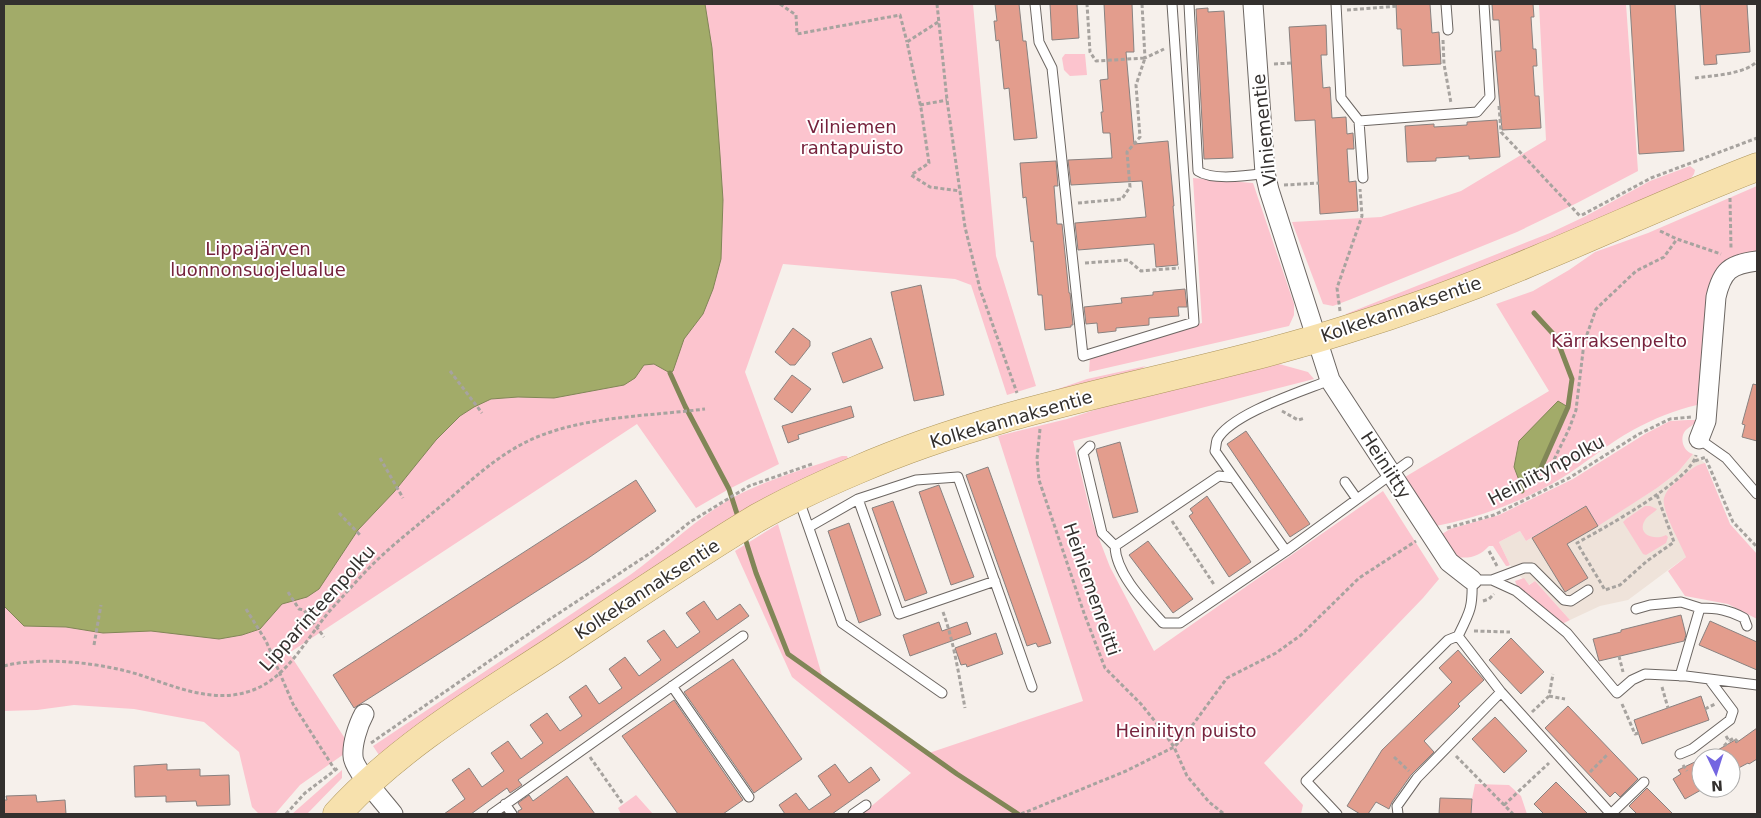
<svg xmlns="http://www.w3.org/2000/svg" width="1761" height="818" font-family="'DejaVu Sans',sans-serif">
<rect width="100%" height="100%" fill="#f6f0eb"/>
<path fill="#efe3da" d="M1693 454 1705 463 1730 524 1628 600 1600 606 1570 620 1535 581 1528 585 1510 565 1499 542 1520 531 1526 541 1586 506 1598 525 1657 488 1678 472Z"/>
<path fill="#fcc4ce" d="M4 4H973L996 256 1036 386 1007 395 971 285 955 279 783 264 745 372 779 464 729 489 696 508 637 424 289 653 344 737V754L300 785 275 814H259L252 807 239 752 204 722 134 709 74 705 37 710 4 711Z
M1539 4H1626L1638 171 1577 203 1517 232 1349 300 1333 306 1323 304 1292 222 1381 217 1461 191 1546 140Z
M1065 54H1085L1087 75 1070 76 1064 70 1062 58Z
M1690 166 1695 170 1694 174 1689 181 1519 256 1347 318 1346 314 1550 233 1586 216 1650 181Z
M1193 178 1253 183 1294 304V315L1289 326 1089 372 1090 357 1202 323Z
M1757 186V254L1749 253 1723 263 1716 270 1711 281 1697 405C1675 410 1653 419 1633 430 1607 444 1585 464 1560 479 1522 502 1480 517 1436 526L1424 510 1405 477 1549 391 1496 304 1533 291 1569 270 1595 252 1648 233Z
M1279 364 1308 372 1314 379 1073 441 1093 523 1110 567 1154 651 1383 491 1439 579 1423 598 1264 763 1303 805 1301 814H862L911 773 792 677 735 551 778 524 823 679 929 753 1083 701 998 436 1067 419 1134 397Z
M1146 366 1136 372 1055 390 1087 379Z
M1688 420H1697C1694 425 1689 427 1685 431 1679 439 1684 452 1693 454L1678 472 1657 488 1598 526 1585 506 1526 541 1520 531 1499 542 1510 565 1508 566H1506L1493 546H1489C1480 556 1470 559 1457 557L1439 536 1450 529 1499 515 1573 479 1645 434 1670 421Z
M842 456H847L848 459 379 755 373 746 630 575C665 550 696 518 734 497 768 479 806 469 842 456Z
M1705 463 1730 524 1757 554V619L1728 604 1685 596 1668 571 1686 557C1681 544 1661 510 1664 498 1667 488 1675 483 1682 477 1690 470 1695 465 1705 463Z
M1645 506H1650L1657 509C1654 513 1648 515 1645 520 1636 535 1655 541 1666 535L1668 537 1666 543 1646 555 1643 554 1623 522 1626 519Z
M1524 578 1529 585 1535 581 1570 620 1562 624 1518 589 1515 581Z
M342 770V778L307 814H292Z
M1475 784 1509 785 1521 796 1527 814H1471L1472 799Z
M636 795 653 814H621L618 808Z"/>
<path fill="#a2ab69" stroke="#818657" d="M4 4H705L712 48 720 155 723 200 721 259 713 289 703 314 684 339 673 371 670 373 654 364 644 365 635 378 624 385 554 398 518 397 491 399 474 407 460 416 436 440 394 492 358 530 319 589 307 597 282 604 260 629 242 635 219 639 151 631 103 633 66 627 24 626 4 606Z
M1558 401 1568 407 1540 470 1520 483 1514 467 1519 441Z"/>
<g fill="none" stroke-linecap="round" stroke-linejoin="round">
<path stroke="#818657" stroke-width="5" d="M670 373 685 406 729 489 739 520
M1522 491 1520 483 1540 470 1568 407 1572 379 1556 337 1534 313
M744 535 756 573 788 654 957 774 1018 814"/>
</g>
<path fill="#e39d8d" stroke="#898280" d="M995 4H1019L1023 41H1026L1037 138 1014 140 1009 88 1004 89 999 40 996 41 994 21H997Z
M1050 4H1077L1079 38 1052 40Z
M1104 4H1132L1134 52H1126L1134 144 1168 141 1174 206H1173L1178 265 1156 267 1154 244 1078 250 1075 223 1146 217 1142 181 1071 185 1068 160 1112 158 1110 133H1103L1101 112H1103L1100 80 1108 79Z
M1396 4H1430L1432 33 1439 32 1441 64 1403 66 1401 29H1397Z
M1492 4H1533L1534 17H1531L1533 49H1536L1537 66H1533L1535 96H1539L1541 128 1502 130 1495 51H1501L1499 20H1493Z
M1630 4H1675L1684 151 1639 154Z
M1700 4H1747L1750 52 1716 55 1717 64 1704 65Z
M1208 8V12L1224 11 1233 158 1204 159 1196 9Z
M1326 25 1327 55H1321L1323 88 1330 87 1332 118 1346 117 1347 134 1353 133 1354 149H1347L1349 182 1356 181 1358 211 1320 214 1315 120 1295 121 1289 27Z
M1497 120 1500 157 1469 159V156L1436 158V161L1407 162 1405 126 1434 124V127L1467 125V122Z
M1056 161 1058 186H1054L1057 224H1062L1069 293H1070L1073 325H1071V327L1045 330 1042 295H1038L1033 241 1031 242 1026 197 1023 198 1020 163Z
M921 285 944 395 914 401 891 292Z
M1185 289 1187 307H1178L1179 316 1149 318V325L1116 328V331L1098 333 1097 323 1086 324 1084 307 1122 303 1121 298 1153 295V292Z
M793 328 810 341V346L795 365H790L775 352Z
M871 338 883 368 843 383 832 353Z
M792 375 811 389 792 413 774 399Z
M1753 384 1757 385V441L1742 437 1745 425 1742 424Z
M851 406 854 417 798 435 799 439 788 443 782 426Z
M1246 431 1310 524 1290 537 1227 444Z
M1120 442 1138 512 1113 518 1096 449Z
M988 467 1051 643 1038 647 1036 643 1027 646 966 475Z
M636 480 656 511 587 559 354 708 333 675Z
M939 485 974 577 951 585 919 492Z
M1207 496 1251 562 1229 577 1189 516 1193 513 1190 509Z
M893 501 927 593 905 601 872 508Z
M1586 506 1598 526 1567 544 1588 578 1565 592 1532 538Z
M849 523 881 615 859 623 828 531Z
M1148 541 1193 599 1173 613 1129 555Z
M704 601 717 620 740 604 749 616 518 780 522 785 510 793 507 788 471 814H444L465 799 452 780 469 768 482 787 504 771 491 753 508 741 521 759 543 743 530 725 547 713 560 731 582 716 569 697 586 685 599 704 622 688 609 669 625 657 639 676 661 660 647 641 664 630 677 648 700 632 686 613Z
M1681 615 1686 635 1684 641 1599 661 1593 639 1621 632V630Z
M1710 621 1757 642V670L1699 645Z
M939 622 942 631 967 622 971 634 910 656 903 635Z
M996 633 1003 654 967 667 966 664 961 665 955 648Z
M1511 638 1544 672 1521 694 1489 660Z
M1458 650 1484 680 1458 704 1460 706 1424 741 1434 752 1411 775 1392 802 1389 809 1376 802 1368 814H1360L1347 806 1382 750 1452 682 1439 668Z
M733 659 802 759 754 793 684 692Z
M1701 696 1709 720 1642 744 1634 720Z
M674 700 743 800 723 814H678L622 736Z
M1568 706 1638 779 1620 797 1615 792 1610 797 1545 728Z
M1495 717 1527 751 1504 773 1472 739Z
M1757 728V759L1749 764 1748 763 1731 772V758H1704L1735 740 1736 743Z
M1701 759V790L1685 799 1673 779 1681 774 1678 770Z
M167 764V770L200 769V776L229 775 230 805 197 806 196 801 166 802V796L135 797 134 766Z
M835 764 849 783 871 767 880 780 832 814H785L779 805 796 793 809 810 831 795 818 776Z
M567 776 595 814H518V811L522 809 518 803 529 795 533 801Z
M1556 782 1588 814H1544L1534 804Z
M1647 788 1673 814H1637L1629 806Z
M36 795 37 802 65 800 66 814H4V800H7L6 796Z
M1440 798 1472 799 1471 814H1439Z"/>
<g fill="none" stroke-linecap="round" stroke-linejoin="round">
<defs>
<path id="lane" d="M1035 4 1039 42 1052 68 1083 356 1194 322 1172 4
M1189 4 1198 171C1213 181 1247 176 1265 173
M1336 4 1341 98 1359 121 1477 112 1490 97 1484 4
M1446 4 1448 30
M1359 121 1363 178
M1699 439 1726 458 1757 494
M1090 446 1083 453 1102 533 1115 546
M1234 478 1215 451C1216 447 1216 443 1217 440 1230 414 1303 391 1330 380
M1345 482 1357 499
M858 499 899 614 995 581
M799 500 842 623 942 693
M809 527 858 499 916 480 958 477 1032 687
M1286 551 1234 478 1219 476 1115 546C1116 574 1144 602 1163 623H1180L1286 551 1408 462
M1492 580 1524 568H1532L1564 600 1571 601 1588 590
M1700 608C1717 608 1729 610 1744 618L1747 626
M1636 609 1650 605 1681 602 1700 608 1680 676
M1458 636 1501 692 1610 813 1609 814
M672 686 749 797
M1680 754 1692 749 1730 720 1733 711 1709 679
M505 804 512 814
M1610 813 1614 811 1644 782
M492 814 743 636
M853 814 866 805
M1337 814 1306 781 1448 640 1458 636C1470 612 1473 607 1472 580H1492L1516 591 1567 633 1617 693 1632 680 1645 674 1686 676 1757 685
M1398 814 1397 806 1417 778 1501 692"/>
<path id="street" d="M1253 4 1265 173 1269 190 1330 380 1449 562 1472 580
M1699 439 1706 421 1716 297C1722 271 1730 264 1757 261
M364 714C358 725 352 744 353 756 353 769 384 802 393 814"/>
<path id="primary" d="M337 814C397 748 477 700 551 652 619 607 687 560 757 518 789 500 824 484 857 470 1013 402 1184 381 1345 330 1410 310 1475 286 1538 259 1611 229 1683 195 1757 167"/>
</defs>
<use href="#lane" stroke="#6c6662" stroke-width="11"/>
<use href="#street" stroke="#6c6662" stroke-width="21"/>
<use href="#primary" stroke="#ae965d" stroke-width="29"/>
<path stroke="#a7a39f" stroke-width="3" stroke-dasharray="4 2.5" stroke-linecap="butt" d="M780 4 796 15 797 34 900 15 907 42
M937 4 947 100 965 227 980 289 1017 393
M1142 4 1145 58 1164 49
M1347 10 1399 6
M938 22 907 42 921 108 929 163 911 175 930 187 960 191
M1443 40 1444 64 1451 103
M1274 64 1291 63
M1695 78C1710 76 1747 74 1757 61
M920 105 947 100
M1499 106 1501 132 1580 216
M1284 185 1319 183
M1730 198 1731 249
M1078 203 1122 199 1130 187 1127 152 1140 137 1136 85 1145 58 1096 61 1090 52 1087 4
M1582 215 1651 178 1757 138
M1660 231 1677 239 1721 254
M1085 263 1128 260 1141 271 1179 268
M1340 311 1337 288 1362 216 1360 189
M450 371 482 413
M1282 411 1298 420 1305 418
M1040 429 1037 459 1039 480 1084 613 1105 668 1141 704 1162 730 1174 747 1187 776 1209 802 1224 814
M380 458 403 498
M1706 459 1733 522 1757 547
M1695 461 1706 457
M1528 487 1548 472 1569 429 1576 410 1584 343 1596 309 1636 271 1664 257 1677 239
M1657 495 1674 542 1647 561 1620 585 1605 590 1577 543C1602 529 1692 480 1696 455
M339 513 360 535
M1172 521 1215 586
M1447 528 1494 515 1569 478 1639 434 1670 419 1691 417
M1489 551 1497 566
M288 592 299 609 304 610 324 637
M1483 601 1489 599 1494 594
M246 609 266 641 293 704 335 770
M943 612C954 642 959 676 965 708
M1474 631 1510 632
M94 645 101 605
M1619 656 1623 672
M4 666C42 656 103 663 140 675 173 686 211 703 247 692 289 680 307 635 335 605 347 592 358 579 371 566 395 542 422 522 448 500 476 476 503 451 537 437 588 416 650 416 705 409
M1662 687 1668 708
M1549 696 1565 699
M1622 704 1635 734 1639 733
M1705 709 1715 704
M1532 712 1549 696 1553 674
M1726 736 1729 741 1734 738 1738 742
M371 743 550 619 655 550 690 522 749 486 812 464
M1724 746 1729 741
M1456 756 1513 814
M590 757 623 804
M1394 757 1409 771
M1683 765 1687 771
M1590 772 1608 754
M1504 805 1549 763
M286 814 305 793 338 768
M1021 814 1126 771 1174 747 1183 738 1227 678 1276 653 1301 635 1359 578 1416 541"/>
<use href="#lane" stroke="#fff" stroke-width="9"/>
<use href="#street" stroke="#fff" stroke-width="19"/>
<use href="#primary" stroke="#f7e1ad" stroke-width="28"/>
</g>
<g text-anchor="middle" dominant-baseline="central" stroke-width="4" stroke-linejoin="round" paint-order="stroke">
<g font-size="18" fill="#76223c" stroke="#fff">
<text x="852" y="126">Vilniemen<tspan x="852" dy="21">rantapuisto</tspan></text>
<text x="258" y="248">Lippajärven<tspan x="258" dy="21">luonnonsuojelualue</tspan></text>
<text x="1619" y="340">Kärraksenpelto</text>
<text x="1186" y="730">Heiniityn puisto</text>
</g>
<g font-size="18" fill="#33302e" stroke="#fff">
<text transform="translate(1264 130) rotate(-96)">Vilniementie</text>
<text transform="translate(1401 309) rotate(-19)">Kolkekannaksentie</text>
<text transform="translate(1011 419) rotate(-16)">Kolkekannaksentie</text>
<text transform="translate(1386 465) rotate(57)">Heiniitty</text>
<text transform="translate(1546 470) rotate(-28)">Heiniitynpolku</text>
<text transform="translate(647 589) rotate(-33)">Kolkekannaksentie</text>
<text transform="translate(1092 589) rotate(71)">Heiniemenreitti</text>
<text transform="translate(317 608) rotate(-48)">Lipparinteenpolku</text>
</g>
</g>
<rect width="1761" height="818" fill="none" stroke="#33302e" stroke-width="10"/>
<g transform="translate(1716 773) rotate(176)"><circle r="24" fill="#ffffff" stroke="#adacab"/>
<path d="M0-4L9 19L0 12L-9 19Z" fill="#7466e1"/>
<text y="-8" font-size="14" font-weight="bold" text-anchor="middle" fill="#33302e">N</text>
</g>
</svg>
